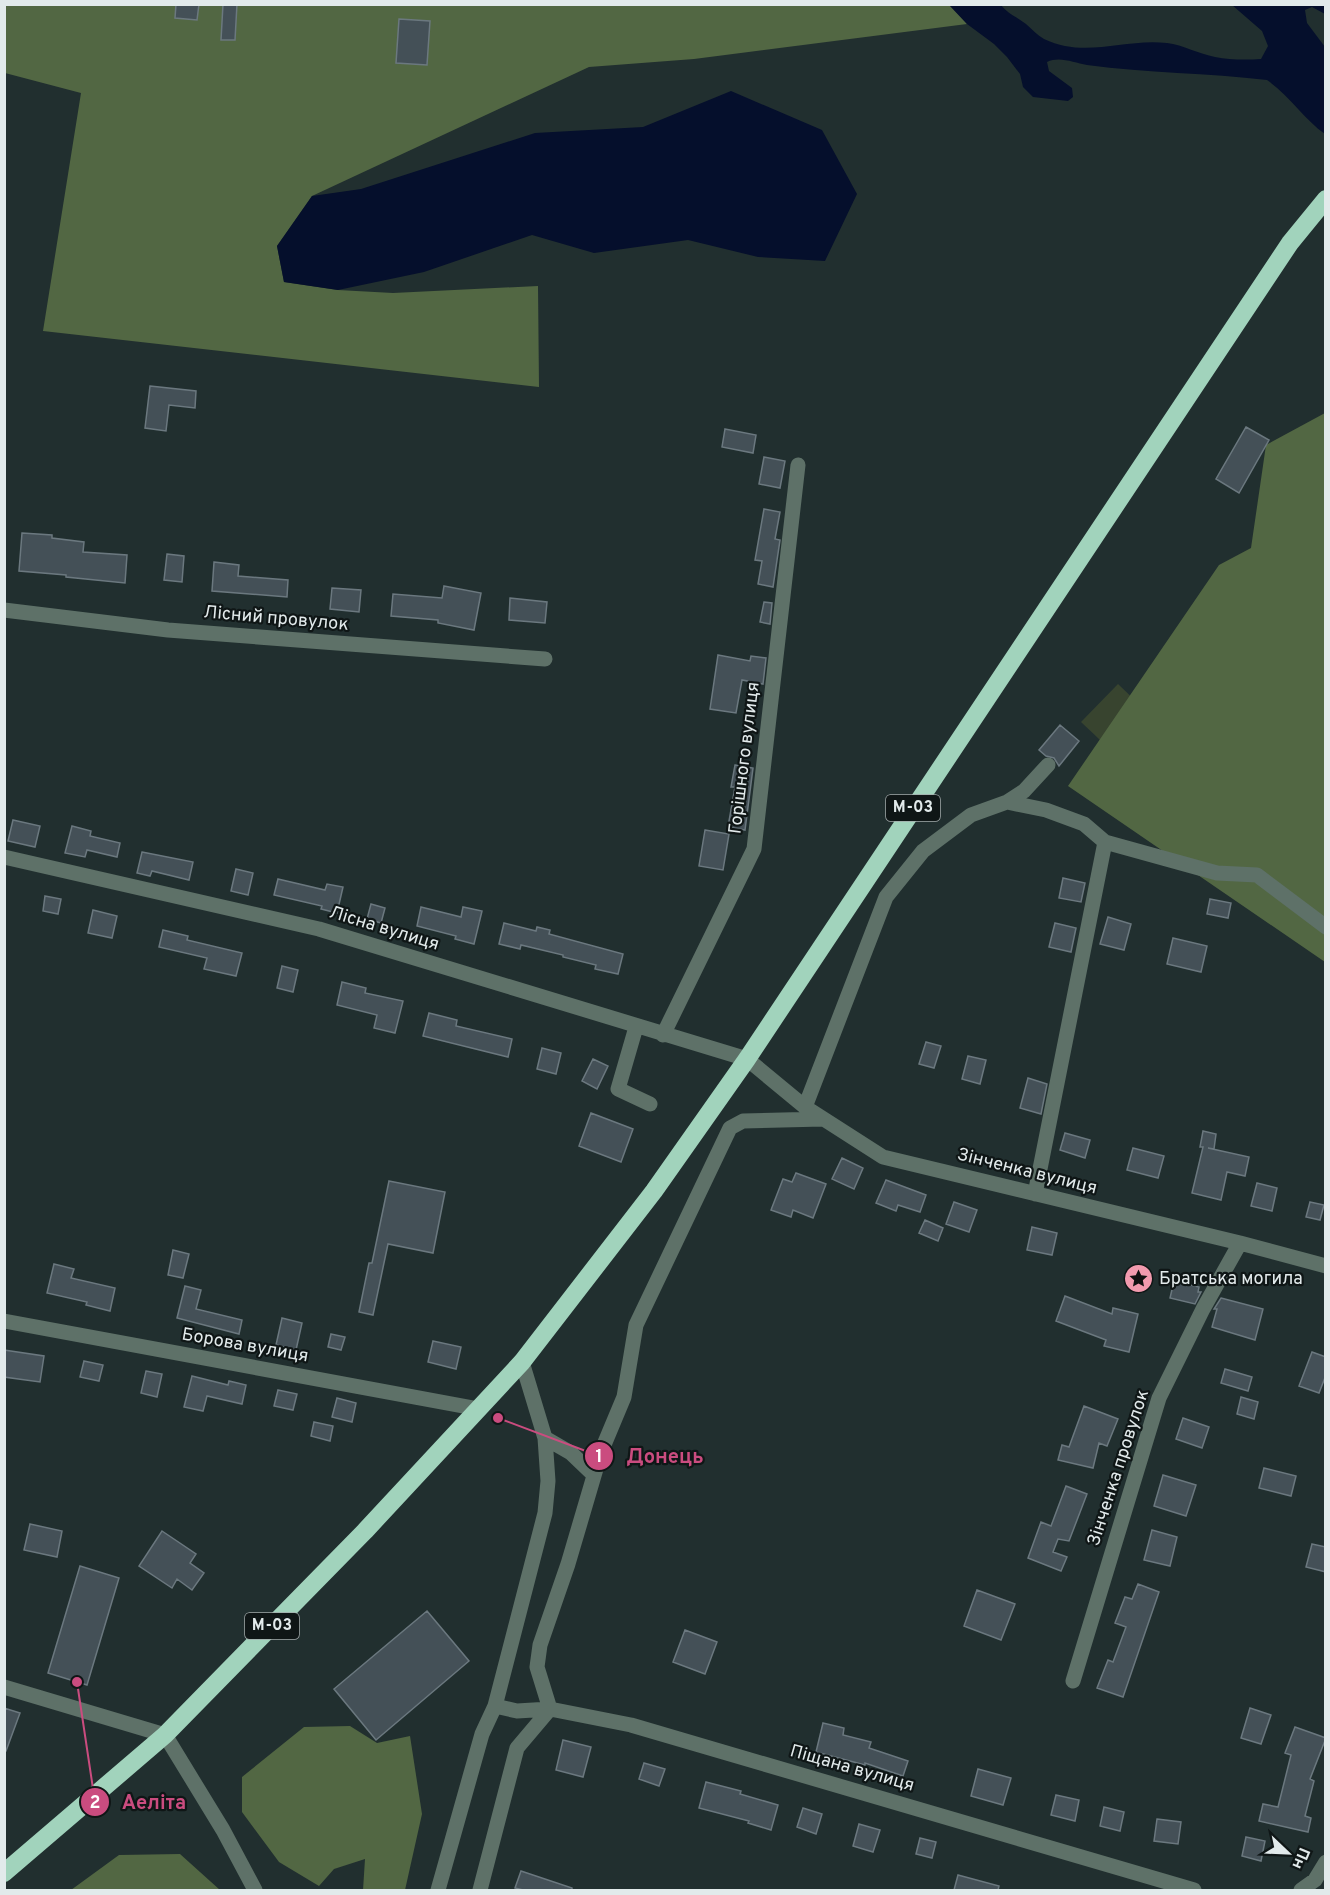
<svg xmlns="http://www.w3.org/2000/svg" width="1330" height="1895" font-family="Overpass,sans-serif">
<rect width="100%" height="100%" fill="#212f2f"/>
<path fill="#38442f" d="M1118 684 1187 750 1151 788 1081 722Z"/>
<path fill="#526743" d="M949 4 967 24 694 59 589 67 312 196 277 246 284 282 338 290 393 293 538 286 539 387 43 331 81 93 5 73 4 5Z
M1325 413V962L1068 786 1219 565 1251 548 1266 445Z
M350 1726 377 1743 410 1736 422 1814 405 1890H363L365 1859 334 1869 319 1886 279 1862 242 1812V1777L304 1727Z
M180 1854 220 1890H71L119 1855Z"/>
<path fill="#050f2c" d="M949 5H1001C1008 14 1017 17 1026 24 1032 29 1037 35 1044 39 1086 59 1124 38 1167 43 1183 45 1199 54 1215 57 1230 60 1246 60 1261 59L1268 46 1262 31 1232 5H1325V14L1312 7 1305 10 1307 23 1325 47V134C1304 119 1289 95 1267 80 1208 73 1147 73 1087 65 1074 63 1060 56 1047 62L1049 71 1072 88 1073 97 1068 101 1033 97 1023 87 1020 74 1007 57 994 44 967 24Z
M731 91 822 130 857 194 825 261 758 257 688 240 594 253 532 235 424 272 338 290 284 282 277 246 312 196 361 189 535 133 643 127Z"/>
<path fill="#445057" stroke="#6b787f" stroke-width="1.5" d="M176 4H199L197 20 175 18Z
M223 4H237L235 40H221Z
M399 19 430 21 427 65 396 63Z
M150 386 196 391 195 408 169 405 166 431 145 428Z
M1246 427 1269 440 1239 493 1216 479Z
M725 429 756 435 753 453 722 447Z
M764 457 785 461 780 488 759 484Z
M764 509 780 512 775 539 780 540 773 587 758 584 762 561 755 560Z
M22 533 52 535V538L84 542 83 552 127 555 125 583 66 577V575L19 571Z
M167 554 184 556 182 582 164 580Z
M214 562 239 565 238 576 288 580 287 597 212 591Z
M444 586 481 593 474 630 438 623V620L391 616 393 594 442 598Z
M332 588 361 590 359 612 330 609Z
M510 598 547 602 545 623 509 620Z
M764 602 772 603 770 624 760 622Z
M718 655 750 661 751 656 766 658 763 684 742 680 736 713 710 709Z
M1060 725 1079 741 1059 766 1054 758 1046 756 1039 750Z
M735 765 753 768 745 830 728 827 735 787H731Z
M13 820 40 826 35 847 8 841Z
M72 826 91 831 90 836 120 843 117 857 87 850 85 857 65 853Z
M705 830 729 834 723 870 699 866Z
M142 852 193 862 189 880 152 871 150 876 137 873Z
M236 869 253 873 248 895 231 891Z
M1063 878 1085 883 1081 902 1059 898Z
M278 879 325 890 327 884 343 887 337 913 321 909 322 906 274 895Z
M45 896 61 899 58 914 43 911Z
M1210 899 1231 903 1228 918 1207 914Z
M371 904 385 908 381 923 367 919Z
M421 907 461 917 463 907 482 911 474 944 455 939 456 936 417 926Z
M93 910 117 916 112 938 88 933Z
M1108 917 1131 924 1124 950 1100 944Z
M504 923 536 931 537 927 550 930 549 934 623 954 618 974 595 969 596 965 563 957V955L521 945 520 949 499 944Z
M1055 923 1076 928 1071 952 1049 947Z
M163 930 188 936 187 940 242 953 236 976 204 969 207 958 159 947Z
M1173 938 1207 946 1201 972 1167 964Z
M282 966 298 970 293 992 277 988Z
M342 982 366 988 365 993 403 1001 395 1033 374 1028 377 1015 337 1005Z
M429 1013 457 1020 456 1026 512 1039 508 1057 423 1036Z
M926 1042 941 1046 934 1068 919 1064Z
M542 1048 561 1053 556 1074 537 1069Z
M968 1056 986 1060 980 1084 962 1079Z
M593 1059 608 1066 597 1089 582 1081Z
M1028 1078 1047 1084 1041 1114 1020 1108Z
M591 1113 633 1129 621 1162 579 1146Z
M1203 1131 1216 1134 1214 1149 1208 1148 1249 1157 1245 1176 1227 1172 1221 1200 1192 1193 1203 1147H1200Z
M1065 1133 1090 1140 1085 1158 1060 1150Z
M1133 1148 1164 1156 1158 1178 1127 1170Z
M842 1158 863 1168 854 1189 832 1179Z
M796 1173 826 1184 813 1218 793 1210 791 1217 771 1210 783 1179 792 1182Z
M886 1180 926 1195 920 1212 898 1205 896 1211 876 1203Z
M389 1181 445 1192 433 1253 388 1244 373 1315 359 1312 369 1263H372Z
M1257 1183 1277 1188 1272 1211 1251 1206Z
M954 1202 977 1210 969 1232 946 1224Z
M1310 1202 1324 1205 1320 1220 1306 1217Z
M925 1220 943 1228 938 1241 919 1233Z
M1032 1227 1057 1233 1052 1255 1027 1250Z
M173 1250 189 1254 183 1278 168 1275Z
M54 1264 74 1269 71 1278 115 1288 110 1311 86 1305 87 1302 47 1293Z
M1174 1281 1199 1287 1198 1292H1201L1195 1304 1170 1298Z
M185 1286 201 1290 196 1309 242 1320 239 1334 177 1318Z
M1065 1296 1112 1314 1113 1308 1138 1314 1129 1352 1104 1346 1106 1340 1056 1321Z
M1221 1298 1263 1309 1255 1340 1212 1327 1217 1309H1214Z
M282 1318 302 1323 296 1350 276 1345Z
M331 1334 345 1337 341 1350 328 1347Z
M433 1341 461 1347 456 1369 428 1362Z
M4 1350 44 1356 40 1382 4 1377Z
M1312 1352 1326 1357V1375L1319 1393 1299 1386Z
M84 1361 103 1365 99 1381 80 1377Z
M1225 1369 1252 1377 1248 1391 1221 1383Z
M146 1371 162 1374 157 1397 141 1393Z
M192 1376 228 1385 229 1381 246 1385 242 1404 207 1396 203 1411 184 1407Z
M278 1390 297 1394 293 1410 274 1406Z
M1241 1397 1258 1402 1254 1419 1237 1414Z
M337 1398 356 1403 352 1422 332 1417Z
M1084 1406 1118 1419 1107 1446 1099 1443 1093 1468 1058 1460 1062 1445 1069 1447Z
M1183 1418 1209 1427 1202 1448 1176 1439Z
M314 1422 333 1426 330 1441 311 1436Z
M1264 1468 1296 1476 1291 1496 1259 1488Z
M1163 1475 1196 1485 1186 1516 1154 1506Z
M1066 1486 1087 1494 1069 1541 1058 1539 1053 1552 1067 1557 1061 1571 1028 1558 1041 1522 1051 1526Z
M30 1524 62 1531 57 1557 24 1550Z
M1152 1530 1177 1537 1170 1566 1144 1560Z
M162 1531 196 1554 190 1563 204 1573 192 1590 177 1579 172 1588 139 1566Z
M1312 1544 1326 1547V1572L1306 1567Z
M80 1566 119 1578 87 1685 48 1673Z
M1138 1584 1159 1592 1123 1697 1097 1688 1108 1660 1113 1662 1126 1627 1115 1623 1125 1597 1132 1599Z
M977 1590 1015 1604 1001 1640 964 1626Z
M427 1611 469 1661 376 1740 334 1689Z
M685 1630 717 1642 705 1674 673 1662Z
M4 1708 20 1713 6 1751H4Z
M1250 1708 1271 1715 1261 1744 1241 1738Z
M823 1723 844 1728 843 1735 871 1742 869 1748 908 1761 903 1776 865 1763V1765L816 1752Z
M1295 1727 1326 1738 1310 1779 1314 1781 1305 1816 1311 1818 1308 1832 1259 1821 1263 1804 1278 1807 1291 1755 1285 1753Z
M563 1740 591 1747 583 1777 556 1770Z
M644 1763 665 1769 659 1786 639 1779Z
M978 1769 1011 1778 1003 1805 971 1796Z
M706 1782 741 1791 740 1794 778 1805 771 1830 748 1823 749 1821 699 1808Z
M1056 1795 1079 1800 1075 1821 1051 1815Z
M1104 1807 1124 1812 1120 1831 1100 1826Z
M803 1808 822 1814 816 1834 797 1827Z
M1157 1819 1181 1822 1178 1844 1154 1841Z
M859 1824 880 1830 873 1852 853 1846Z
M1246 1837 1265 1841 1261 1861 1242 1856Z
M920 1838 936 1842 932 1858 916 1854Z
M521 1871 572 1888V1890H523L515 1888Z
M958 1875 999 1886 998 1890H954Z"/>
<g fill="none" stroke-linecap="round" stroke-linejoin="round">
<path stroke="#5e7168" stroke-width="15" d="M4 610 168 630 545 659
M1007 802 1046 810 1084 824 1105 842
M4 857 319 929 747 1059 805 1107 883 1157 1240 1243 1326 1266
M636 1027 618 1089 650 1104
M663 1035 754 849 798 465
M805 1107 886 897 923 851 971 815 1007 802 1024 791 1048 765
M1035 1194 1105 842 1217 873 1257 875 1326 927
M4 1321 479 1409
M545 1438 571 1453 594 1475
M1073 1681 1159 1398 1203 1309 1240 1243
M4 1687 165 1735 223 1830 255 1890
M495 1706 517 1711 550 1709 631 1725 1194 1890
M438 1890 482 1734 495 1706 545 1513 548 1481 545 1438 522 1362
M480 1890 517 1748 550 1709 537 1667 540 1645 568 1564 601 1452 624 1397 636 1325 730 1128 743 1121 823 1119
M1301 1890 1315 1880 1326 1862"/>
<path stroke="#a1d3bc" stroke-width="18" d="M4 1873 165 1735 365 1531 522 1362 654 1191 747 1059 1290 243 1326 199"/>
</g>
<defs>
<symbol id="sight-disc" viewBox="-11 -11 22 22"><circle r="9.5" fill="#f29aae" stroke="#0f1616"/><path d="M0-6L1.8-2.2L6-1.7L2.9 1.2L3.7 5.4L0 3.3L-3.7 5.4L-2.9 1.2L-6-1.7L-1.8-2.2Z" fill="#111"/></symbol>
</defs>
<g fill-rule="evenodd">
<use href="#sight-disc" x="1122" y="1262" width="33" height="33"/>
</g>
<g text-anchor="middle" dominant-baseline="central" stroke-width="4.5" stroke-linejoin="round" paint-order="stroke">
<g fill="#0f1616" stroke="#a3aaab" stroke-width="1.5">
<rect x="886" y="795" width="54" height="26" rx="4.5"/>
<rect x="245" y="1613" width="54" height="26" rx="4.5"/>
</g>
<g font-size="16" font-weight="bold" fill="#e2eaeb">
<text x="913" y="808">М-03</text>
<text x="272" y="1626">М-03</text>
</g>
<g font-size="18" fill="#e2eaeb" stroke="#0f1616">
<text transform="translate(276 619) rotate(5)">Лісний провулок</text>
<text transform="translate(745 758) rotate(-83)">Горішного вулиця</text>
<text transform="translate(384 929) rotate(17)">Лісна вулиця</text>
<text transform="translate(1027 1172) rotate(14)">Зінченка вулиця</text>
<text transform="translate(245 1346) rotate(10)">Борова вулиця</text>
<text transform="translate(1119 1468) rotate(-72)">Зінченка провулок</text>
<text transform="translate(852 1769) rotate(16)">Піщана вулиця</text>
</g>
<g font-size="18" fill="#e2eaeb" stroke="#0f1616" text-anchor="start">
<text x="1159" y="1279">Братська могила</text>
</g>
</g>
<path fill="none" stroke="#ca4c7f" stroke-width="2" d="M498 1418L599 1456M77 1682L95 1802"/>
<g fill="#ca4c7f" stroke="#0f1616" stroke-width="2">
<circle cx="498" cy="1418" r="6"/>
<circle cx="77" cy="1682" r="6"/>
<circle cx="599" cy="1456" r="15"/>
<circle cx="95" cy="1802" r="15"/>
</g>
<g font-size="18" text-anchor="middle" font-weight="bold" fill="#fff">
<text x="599" y="1462">1</text>
<text x="95" y="1808">2</text>
</g>
<g font-size="20" text-anchor="middle" font-weight="bold" fill="#ca4c7f" stroke="#0f1616" stroke-width="4.5" stroke-linejoin="round" paint-order="stroke">
<text x="665" y="1463">Донець</text>
<text x="154" y="1809">Аеліта</text>
</g>
<rect width="1330" height="1895" fill="none" stroke="#e2eaeb" stroke-width="12"/>
<g transform="translate(1288 1853) rotate(113)" stroke="#0f1616" stroke-width="4.5" paint-order="stroke">
<path d="M0-4.5L10 22L0 15L-10 22Z" fill="#e2eaeb"/>
<text y="-9" font-size="16" font-weight="bold" text-anchor="middle" fill="#e2eaeb">Пн</text>
</g>
</svg>
